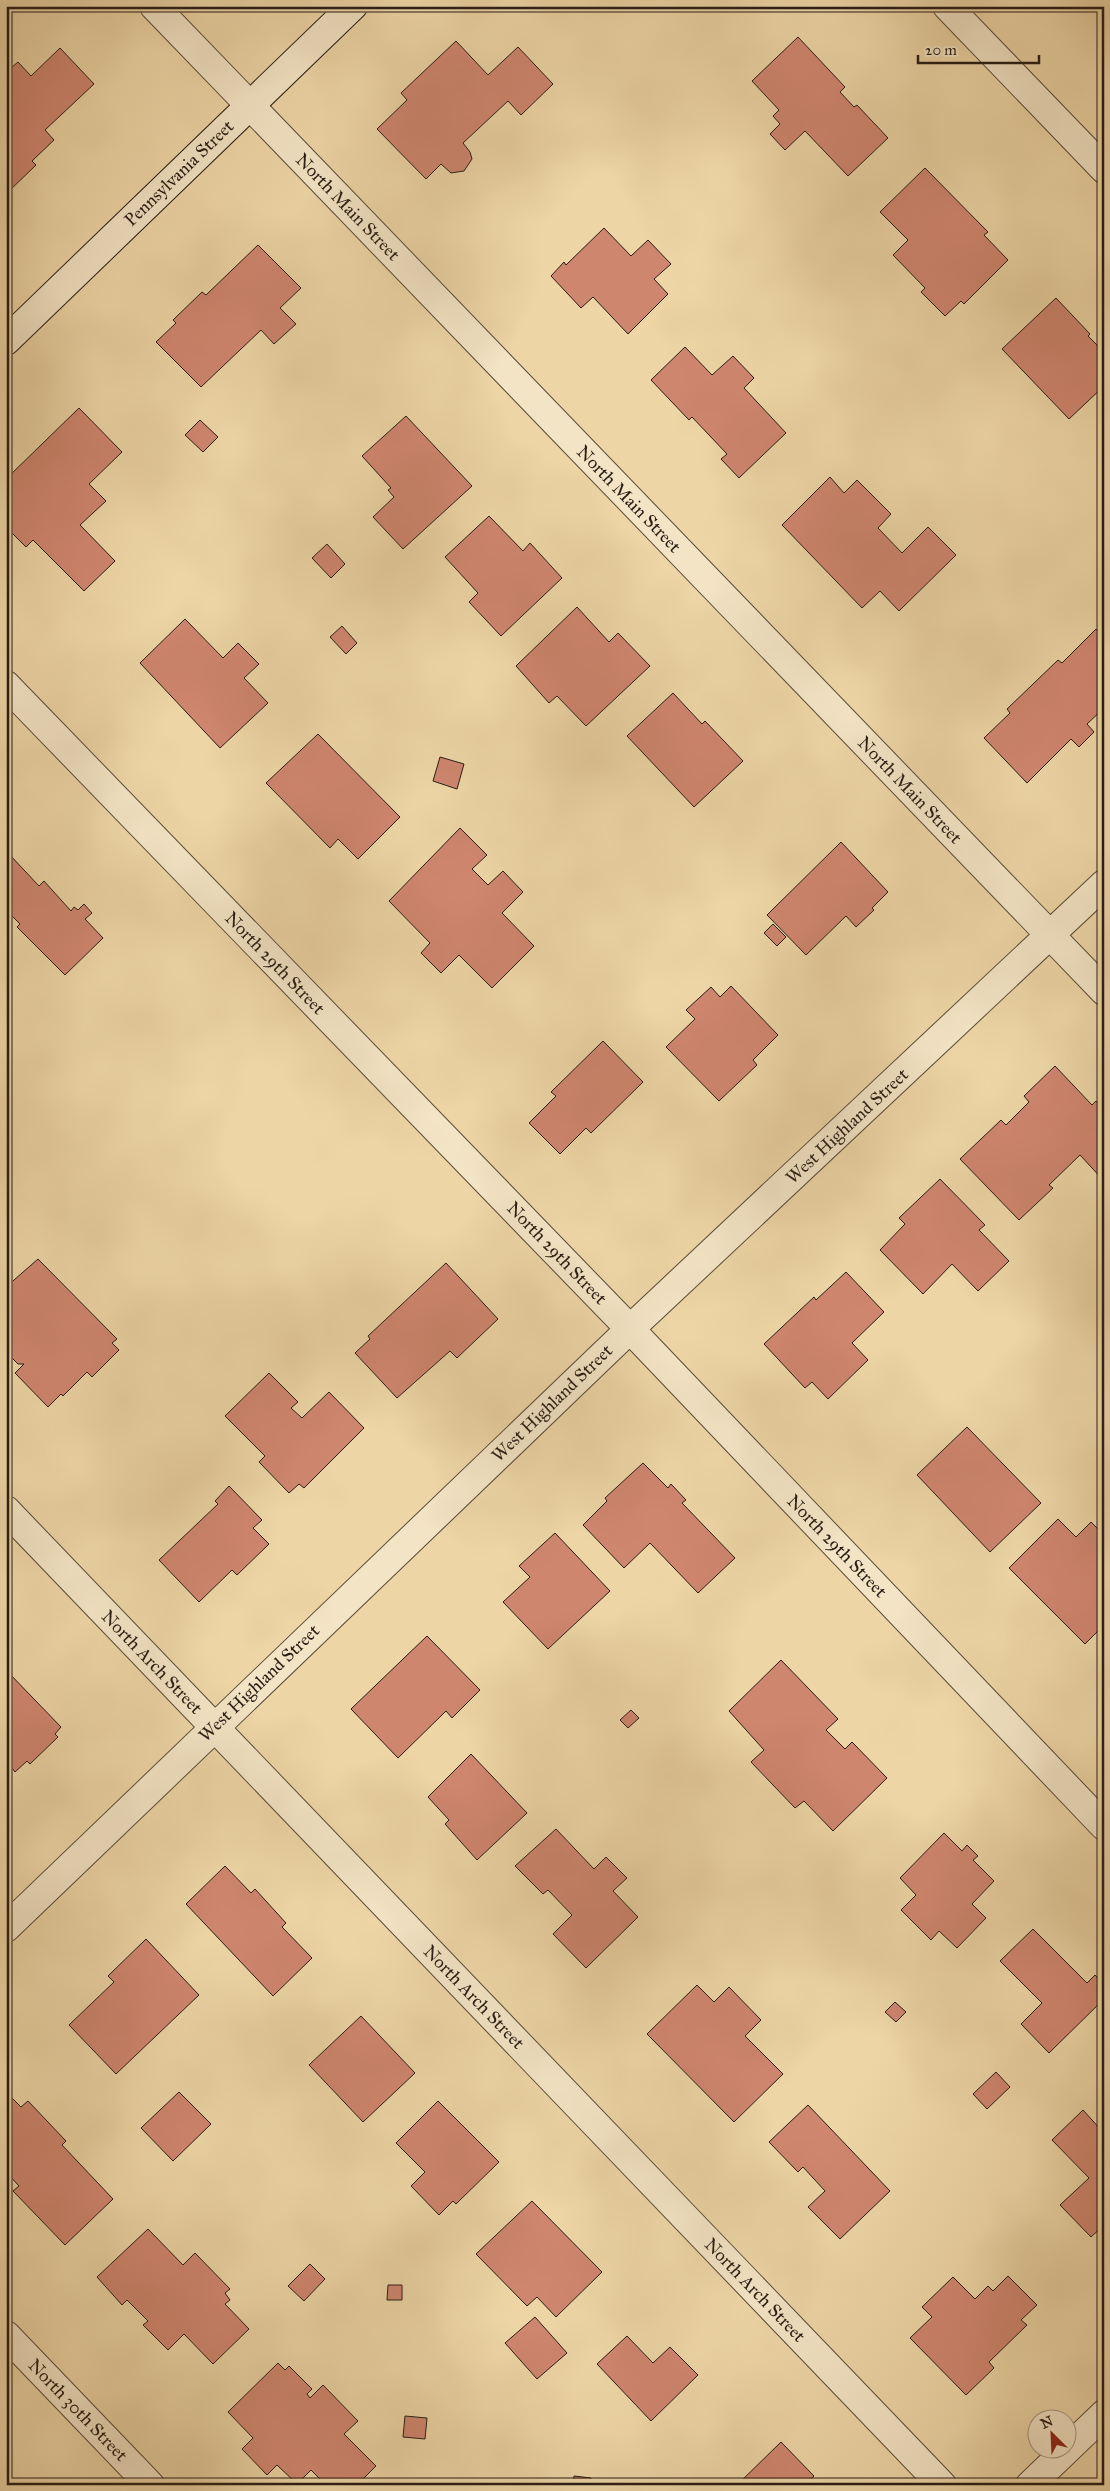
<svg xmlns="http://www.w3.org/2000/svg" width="1110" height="2491" font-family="'IM FELL Great Primer',serif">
<rect width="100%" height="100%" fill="#edd5a6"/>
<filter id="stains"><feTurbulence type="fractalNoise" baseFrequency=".004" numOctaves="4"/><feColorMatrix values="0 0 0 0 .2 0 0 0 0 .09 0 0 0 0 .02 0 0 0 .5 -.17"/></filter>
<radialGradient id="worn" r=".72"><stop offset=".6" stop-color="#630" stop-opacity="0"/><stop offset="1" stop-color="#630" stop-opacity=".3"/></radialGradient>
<path fill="#cf866f" stroke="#281d15" d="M798 37 845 87 840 92 854 107 857 105 888 138 848 176 805 131 785 150 770 134 780 124 773 116 779 110 752 81Z
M456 41 488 75 518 47 553 84 521 115 508 101 463 143 470 152 472 159 464 171 451 173 441 164 426 179 377 129 407 100 401 93Z
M60 48 94 84 45 130 54 140 32 161 36 165 7 193 6 100 9 97 6 94V72L18 62 31 76Z
M925 168 988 232 984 235 1008 260 964 304 961 301 945 316 921 292 925 288 893 255 908 240 880 212Z
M604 228 631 256 648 240 671 264 654 279 668 294 628 334 593 297 581 308 551 276 564 262 566 265Z
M258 245 301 288 280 308 296 324 274 344 261 330 201 387 156 342 176 323 173 320 202 292 206 295Z
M1056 298 1090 334 1088 336 1104 352V386L1069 419 1002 349Z
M685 347 712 375 733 356 754 378 744 388 786 433 739 478 721 459 727 454 692 417 689 420 651 380Z
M79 408 122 452 89 484 106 501 80 525 115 561 84 591 33 540 26 547 6 527V479Z
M406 416 472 486 403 549 373 517 394 497 388 490 391 488 362 456Z
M200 420 218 437 203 452 185 435Z
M830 477 844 493 857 480 891 514 878 528 902 553 928 527 956 555 899 611 880 591 862 608 782 525Z
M489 516 523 551 530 543 562 578 501 636 469 602 478 593 445 557Z
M327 544 345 564 331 578 312 558Z
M577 607 609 642 618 633 650 666 586 726 557 696 549 703 516 666Z
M185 619 223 658 238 643 259 664 244 678 268 703 220 748 140 663Z
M342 626 357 643 346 654 330 637Z
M1096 629 1104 637V708L1087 724 1094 732 1079 747 1071 739 1027 783 984 738 1010 713 1007 709 1058 660 1062 663Z
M673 693 702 724 705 721 743 761 694 807 627 736Z
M318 734 400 817 358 859 338 839 330 848 266 783Z
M440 757 464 764 457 789 433 781Z
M460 828 487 855 472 869 488 885 503 871 523 892 502 913 534 946 492 988 459 955 441 973 421 953 430 943 389 901Z
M841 842 888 892 872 908 874 910 856 927 846 916 806 955 767 915Z
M9 854 39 886 44 881 71 911 74 907 78 910 84 904 92 913 85 919 103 938 65 975 17 927 20 924 11 915 6 917V856Z
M773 924 786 937 777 946 764 933Z
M731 986 778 1035 753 1060 757 1065 719 1101 666 1047 695 1019 686 1010 711 987 720 997Z
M603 1041 643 1082 591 1133 586 1128 560 1154 529 1123 556 1096 551 1092Z
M1055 1066 1092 1105 1096 1101 1104 1109V1181L1080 1155 1049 1185 1053 1188 1019 1220 960 1159 1001 1120 1006 1125 1029 1102 1024 1096Z
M940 1179 985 1225 979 1230 1009 1261 978 1291 952 1264 923 1294 880 1250 905 1224 899 1218Z
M38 1259 117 1339 112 1343 119 1350 92 1377 87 1372 63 1396 61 1394 48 1407 15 1373 24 1364H18L11 1357 10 1350 6 1354V1287Z
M446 1263 498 1319 457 1358 450 1351 397 1398 355 1353 370 1339 368 1336Z
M846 1272 884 1312 852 1343 868 1360 828 1399 812 1382 805 1388 764 1344 814 1297 816 1300Z
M269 1373 298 1402 291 1408 302 1418 329 1392 364 1428 304 1488 299 1484 289 1493 259 1462 265 1456 225 1416Z
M967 1427 1041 1503 990 1552 917 1475Z
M643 1463 668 1488 671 1484 686 1500 682 1503 735 1558 698 1593 650 1543 624 1568 583 1525 607 1501 605 1498Z
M229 1486 262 1520 253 1528 269 1544 237 1575 232 1570 199 1602 159 1560 218 1504 215 1501Z
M1058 1519 1076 1537 1091 1522 1104 1535V1625L1085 1644 1009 1568Z
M555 1533 610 1591 548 1649 503 1602 530 1577 519 1566Z
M427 1636 480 1690 452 1718 446 1711 398 1758 351 1709Z
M781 1660 838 1719 826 1730 845 1749 852 1742 887 1778 833 1831 804 1801 795 1808 751 1762 764 1750 729 1711Z
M6 1670 61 1727 55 1734 58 1737 30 1764 27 1761 15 1772 12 1768 6 1773Z
M631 1710 639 1718 628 1728 620 1720Z
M471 1754 527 1813 477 1860 445 1824 449 1820 428 1797Z
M556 1829 594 1869 606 1857 627 1878 613 1891 638 1917 586 1968 553 1934 572 1915 548 1890 543 1894 515 1866Z
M944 1833 962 1851 967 1845 978 1856 973 1860 994 1881 972 1904 986 1918 957 1948 939 1931 931 1940 901 1910 916 1895 900 1878Z
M225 1866 251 1893 255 1889 286 1923 282 1927 312 1958 273 1996 186 1904Z
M1033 1929 1087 1983 1095 1975 1104 1984V1999L1049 2053 1021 2024 1042 2003 1000 1961Z
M146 1939 199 1995 116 2074 69 2025 114 1982 108 1976Z
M697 1985 714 2002 729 1987 761 2020 745 2036 783 2074 734 2122 647 2034Z
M895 2002 906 2012 896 2022 885 2012Z
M361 2016 415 2073 363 2122 309 2065Z
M996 2072 1010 2087 987 2109 973 2094Z
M6 2092 21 2107 28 2101 66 2141 62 2145 113 2199 65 2245 13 2191 19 2186 6 2172Z
M179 2092 211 2124 173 2161 141 2128Z
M438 2101 499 2162 456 2204 453 2201 439 2215 411 2186 425 2172 396 2143Z
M808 2105 890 2191 840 2239 808 2207 825 2191 803 2167 798 2172 769 2142Z
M1083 2110 1102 2131 1104 2129V2225L1091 2237 1060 2205 1089 2178 1052 2140Z
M532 2201 602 2272 556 2317 537 2297 527 2306 476 2254Z
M148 2229 183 2265 195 2253 230 2289 225 2293 230 2300 225 2304 249 2329 213 2364 184 2334 168 2350 143 2325 148 2321 127 2300 122 2305 97 2277Z
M310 2264 325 2279 304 2301 288 2286Z
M1008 2276 1037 2305 1021 2320 1027 2325 989 2362 994 2368 966 2395 910 2338 932 2317 922 2307 953 2277 975 2299 988 2286 993 2291Z
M388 2285H402V2300H387Z
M535 2317 567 2353 537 2379 505 2343Z
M627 2336 653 2363 670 2347 698 2375 651 2421 597 2364Z
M278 2363 285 2370 289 2366 312 2389 307 2394 310 2398 323 2385 358 2421 344 2434 376 2466 357 2485H326L311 2470 297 2484 277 2465 267 2475 242 2449 253 2438 228 2412Z
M405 2416 427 2418 425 2439 403 2437Z
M781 2442 814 2476 811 2479 817 2485H737Z
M574 2476 591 2478 590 2485H573Z"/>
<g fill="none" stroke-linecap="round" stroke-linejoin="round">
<defs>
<path id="street" d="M154 6 1104 991
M947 6 1104 169
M6 685 630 1329 1104 1826
M6 1510 942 2485
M6 1928 630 1329 1104 884
M6 2335 150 2485
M1030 2485 1104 2414"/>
<path id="secondary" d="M6 341 353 6"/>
</defs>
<use href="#street" stroke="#594b39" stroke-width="30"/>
<use href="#secondary" stroke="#281d15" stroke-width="30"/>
<use href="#street" stroke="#f3e4c5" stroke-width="28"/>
<use href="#secondary" stroke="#f3e4c5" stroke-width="28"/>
</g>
<g text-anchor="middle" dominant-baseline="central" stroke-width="5" stroke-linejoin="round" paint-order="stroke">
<g font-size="18" fill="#281d15" stroke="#f3e4c5">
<text transform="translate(179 173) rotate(-44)">Pennsylvania Street</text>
<text transform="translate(348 207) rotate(46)">North Main Street</text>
<text transform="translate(629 499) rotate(46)">North Main Street</text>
<text transform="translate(910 790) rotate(46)">North Main Street</text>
<text transform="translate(275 963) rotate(46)">North 29th Street</text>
<text transform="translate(847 1126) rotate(-43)">West Highland Street</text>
<text transform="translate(557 1253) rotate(46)">North 29th Street</text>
<text transform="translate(552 1403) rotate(-44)">West Highland Street</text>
<text transform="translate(837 1546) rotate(46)">North 29th Street</text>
<text transform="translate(152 1662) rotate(46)">North Arch Street</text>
<text transform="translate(259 1683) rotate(-44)">West Highland Street</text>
<text transform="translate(474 1997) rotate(46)">North Arch Street</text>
<text transform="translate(755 2290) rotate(46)">North Arch Street</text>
<text transform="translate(78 2410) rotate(46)">North 30th Street</text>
</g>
</g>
<rect width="1110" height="2491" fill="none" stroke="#edd5a6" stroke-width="25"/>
<rect x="8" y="8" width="1095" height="2476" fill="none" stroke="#281d15" stroke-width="2.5"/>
<rect x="12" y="12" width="1085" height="2466" fill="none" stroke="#281d15"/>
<g transform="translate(1052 2434) rotate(336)"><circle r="24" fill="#f3e4c5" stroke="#a2947f"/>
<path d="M0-4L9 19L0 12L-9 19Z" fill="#8f2418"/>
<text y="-8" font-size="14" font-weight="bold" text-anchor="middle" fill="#281d15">N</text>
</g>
<path d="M918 55v8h121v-8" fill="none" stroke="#281d15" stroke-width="2.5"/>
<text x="925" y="55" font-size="15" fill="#281d15" stroke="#f3e4c5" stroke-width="4" paint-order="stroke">20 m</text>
<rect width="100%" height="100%" filter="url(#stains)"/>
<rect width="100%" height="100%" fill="url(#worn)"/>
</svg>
